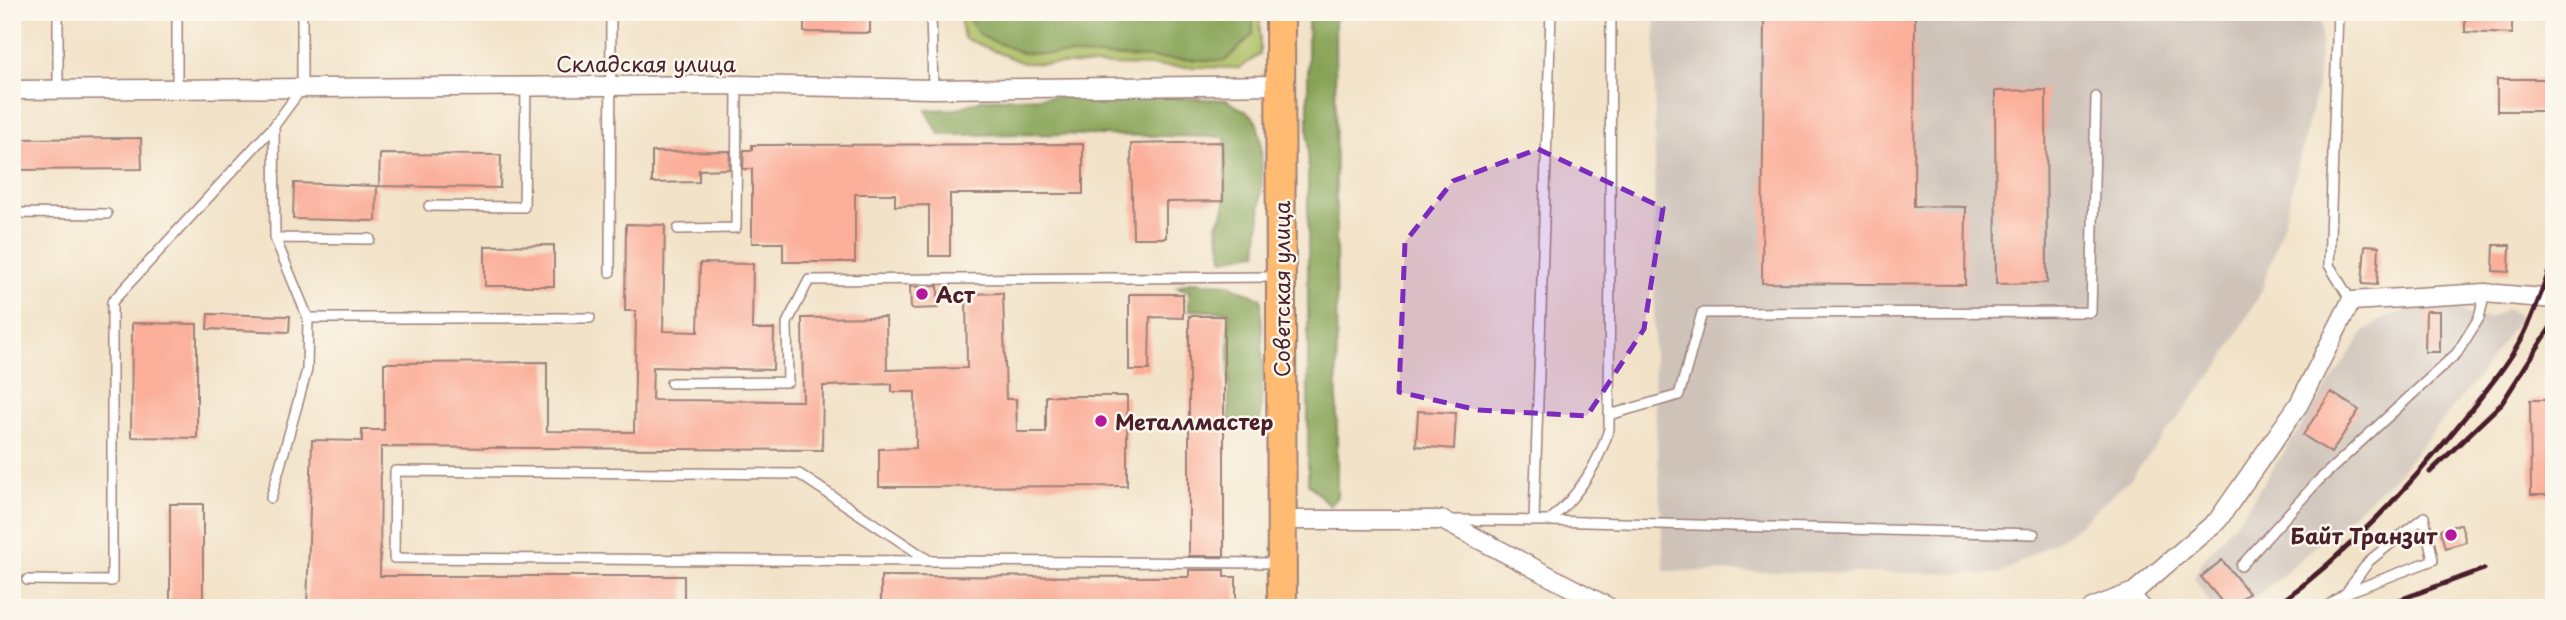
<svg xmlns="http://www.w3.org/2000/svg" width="2566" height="620" font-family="'Playpen Sans',sans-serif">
<rect width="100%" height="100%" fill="#fbf7ec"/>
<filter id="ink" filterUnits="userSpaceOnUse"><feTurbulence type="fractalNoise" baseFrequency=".0143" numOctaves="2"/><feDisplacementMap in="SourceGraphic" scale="14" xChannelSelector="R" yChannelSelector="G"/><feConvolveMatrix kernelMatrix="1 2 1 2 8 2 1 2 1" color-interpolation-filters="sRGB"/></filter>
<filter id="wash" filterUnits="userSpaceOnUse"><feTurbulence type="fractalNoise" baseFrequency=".00686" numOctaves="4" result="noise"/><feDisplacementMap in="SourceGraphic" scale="28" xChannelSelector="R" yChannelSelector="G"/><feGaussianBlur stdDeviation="1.57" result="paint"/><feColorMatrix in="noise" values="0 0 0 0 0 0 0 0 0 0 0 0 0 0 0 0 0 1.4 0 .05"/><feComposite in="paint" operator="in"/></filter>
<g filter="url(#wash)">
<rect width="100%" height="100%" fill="#f2e2c7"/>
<path fill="#cec2b9" d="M1655 12H2321V43L2317 86 2285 218 2262 290 2223 360 2131 478 2072 531 2000 574 1664 571 1654 385Z
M2456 306 2470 317 2490 318 2506 308 2520 316 2479 376 2398 474 2263 592 2236 608H2212L2194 577 2203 560 2244 512 2364 332 2378 321 2400 312 2421 307Z"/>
<path fill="#aabd61" stroke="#7a6e46" stroke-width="2" d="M959 12H1260V54L1240 68 1023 63 964 38Z"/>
<path fill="#87a457" stroke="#686241" stroke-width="2" d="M966 12H1253V34L1225 61 1022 53 981 36 966 16Z
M1308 12H1335L1337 442V497L1330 506 1308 483Z
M1120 95 1227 100C1234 106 1250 112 1254 118 1268 137 1259 227 1257 253L1223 259 1217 225 1225 208V137L1037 134 940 135 926 110 957 109 984 99Z
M1189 282 1228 284 1261 299 1263 368 1260 420 1244 426 1229 420V312L1189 310V291L1177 287Z"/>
<g id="blocks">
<path fill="#fbae99" d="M804 12H870V33L804 32Z
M1764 12H1915L1914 206 1966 207 1965 285 1762 283Z
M2465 12H2512V34L2465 32Z
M2497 79H2554V111H2497Z
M2046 90 2047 283 1996 284 1995 91Z
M141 138 142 169 12 170V139Z
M1222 142 1223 201 1166 202V238H1133L1131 144Z
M1083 144V194H950V256H929V205L895 206V194H855V262H783V243H752V169H743L744 150H752V145Z
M730 151 729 169 699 170V182L652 183V152Z
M380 154 501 155 500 188 379 186Z
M294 183 377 186 376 221 293 219Z
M626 224 665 225 663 331 698 332 700 263 753 264 752 329H774L773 370 653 367 652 400 803 401 802 318 886 317 887 370 967 368 966 294 1003 293 1006 399H1016L1017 432H1046V396H1127V486L879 487V449L916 448 915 392H892V384L823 386 822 450 381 447 380 576H684V608H307L312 440 362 441V430H384V363L547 362V431L634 432 636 311H625Z
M554 245V286H485V246Z
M2365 245 2379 246 2377 285 2362 284Z
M2494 245H2510L2509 272 2493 271Z
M938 286V308L911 309 910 287Z
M1129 294H1183V318L1150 317 1149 370H1129Z
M2426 311H2440V352H2425Z
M208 314 290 316 289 332 207 329Z
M1189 316H1224V556H1189Z
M132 323 197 324V438L131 437Z
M2331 392 2359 410 2331 453 2303 435Z
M2530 400H2554V495H2531Z
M1418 411 1456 413 1454 449 1416 446Z
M170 504H203V603H170Z
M2461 524 2466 542 2445 548 2440 530Z
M2222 560 2249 593 2230 608H2227L2201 577Z
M1189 570H1224V577H1236V608H881V576L1189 577Z"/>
</g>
</g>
<g filter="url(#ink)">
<use href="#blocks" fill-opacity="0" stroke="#9e8079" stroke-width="2"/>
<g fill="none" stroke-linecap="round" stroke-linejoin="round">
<defs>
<path id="service" d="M58 12V90
M177 12V89
M302 12V88L274 126 275 238 308 318H590
M931 12 933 89
M2338 12 2329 265 2351 301
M429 206 524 207 526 87
M12 213 107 214
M678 229 736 228 737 85
M275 238 370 239
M610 272 611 12
M671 383 788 382 787 323 809 280 1276 277
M1609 415 1679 395 1702 313 2091 312 2096 97
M271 498 307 370 308 318
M1451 520 1549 521 2034 534
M1534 520 1551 12
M1549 521C1578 496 1598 465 1609 429L1611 12
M930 561 799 474 395 471 394 558 1277 563
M2241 566 2318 481 2457 353 2479 318 2485 293
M27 580 112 581V302L274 126
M2134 592 2148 608
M2325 608 2346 593 2433 560 2424 517 2369 561 2346 593"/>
<path id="minor" d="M12 90 737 85 933 89 1281 85
M1283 520H1442L1610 608
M2092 608 2134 592 2218 520 2299 404 2351 301 2485 293 2554 299"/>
<path id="primary" d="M1280 12 1282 608"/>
</defs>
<use href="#service" stroke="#9e8079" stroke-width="12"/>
<use href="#minor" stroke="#9e8079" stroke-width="21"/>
<use href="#primary" stroke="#9e8079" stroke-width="32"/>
<use href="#service" stroke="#fff" stroke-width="9"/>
<use href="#minor" stroke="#fff" stroke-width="18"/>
<use href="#primary" stroke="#ffbb71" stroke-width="28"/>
<path stroke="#4a1f2b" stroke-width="5" d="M2430 472 2502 403 2554 322
M2273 608C2347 555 2409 487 2466 416 2486 390 2509 364 2524 334 2536 310 2544 284 2554 259
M2377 608 2484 569"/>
</g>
</g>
<path fill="#7b2cbf" fill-opacity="0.2" stroke="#7b2cbf" stroke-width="5" stroke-dasharray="14 9" stroke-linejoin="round" d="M1538 149 1663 208 1644 329 1587 416 1478 410 1399 392 1405 242 1453 181Z"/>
<g fill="#b5179e" stroke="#fbf7ec" stroke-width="2.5">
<circle cx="922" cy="294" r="7"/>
<circle cx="1101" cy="421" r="7"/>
<circle cx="2451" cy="535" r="7"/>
</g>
<g text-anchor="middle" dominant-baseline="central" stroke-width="5" stroke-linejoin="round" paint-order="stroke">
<g font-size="21" fill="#4a1f2b" stroke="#fbf7ec">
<text x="646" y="63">Складская улица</text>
<text transform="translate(1281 289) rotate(-90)">Советская улица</text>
</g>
<g font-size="21" font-weight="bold" fill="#4a1f2b" stroke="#fbf7ec" text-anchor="start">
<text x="936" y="294">Аст</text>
<text x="1115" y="421">Металлмастер</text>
<text x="2437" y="535" text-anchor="end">Байт Транзит</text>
</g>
</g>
<rect width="2566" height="620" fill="none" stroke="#fbf7ec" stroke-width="42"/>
</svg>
